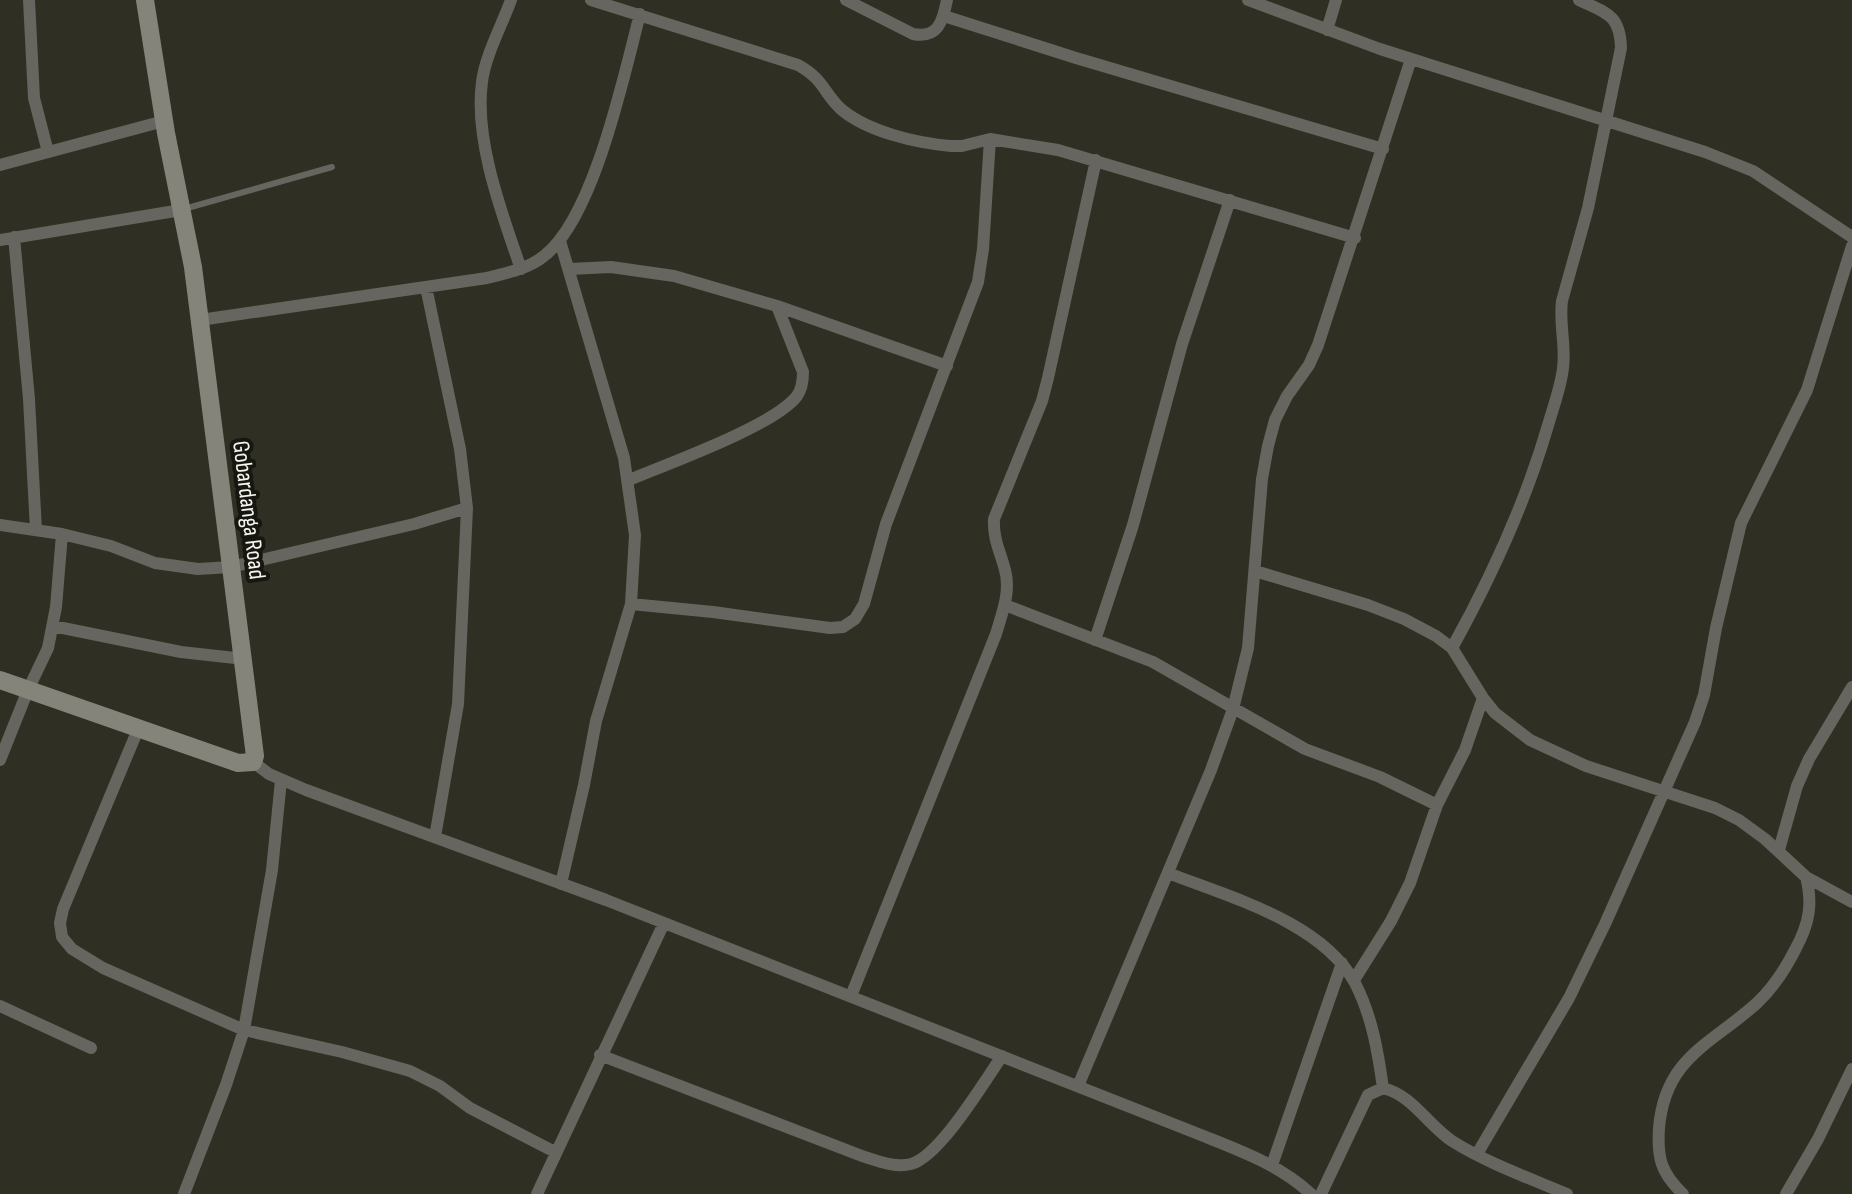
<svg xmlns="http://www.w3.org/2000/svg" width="1852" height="1194" font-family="'Sofia Sans Condensed',sans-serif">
<rect width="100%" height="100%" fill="#302f23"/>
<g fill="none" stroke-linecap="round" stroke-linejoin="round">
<path stroke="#66655f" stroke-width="6" d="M184 209 332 167"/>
<path stroke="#66655f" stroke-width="12" d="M29 0 34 98 48 152
M511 0C502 25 485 56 482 82 474 140 502 214 521 269
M591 0 798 65C825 80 823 93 842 110 869 132 916 143 951 146H962L990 139 1058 150 1355 238
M846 0 913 34C938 39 943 21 947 0
M1248 0 1380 49 1705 152 1753 171 1852 237
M944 16 1076 58 1383 149
M1327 30 1336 0
M0 165 164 121
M14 237 29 399 36 530
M0 240 181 210
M560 241 624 458 635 535 631 604 596 721 584 785 561 884
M569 269 611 267 674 276 777 306 947 366
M426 287 460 449 467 508 458 704 435 837
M200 320 487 278C506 273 528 269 544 256 594 218 624 75 640 14
M629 480C667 464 774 426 797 396 802 389 803 380 803 372L777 306
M0 525 62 534 111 546 155 563 198 569 231 567 414 524 467 508
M1255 571 1368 605 1404 619 1436 636 1452 648 1483 698 1495 713 1530 740 1586 766 1715 808 1739 820 1765 839 1806 877 1852 902
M631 604 713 612 830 628 843 627 855 619 864 604 886 524 978 282 983 249 990 139
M1005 605 1153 662 1305 749 1380 777 1437 805
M53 626 181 652 244 659
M1095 640 1133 525 1182 344 1230 200
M1452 648C1492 576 1526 502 1549 422 1554 405 1561 386 1563 368 1566 346 1559 323 1562 301L1588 208 1621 48C1620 14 1606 13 1579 0
M139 727 63 909 60 923 62 937 72 949 103 968 244 1030 342 1052 410 1071 440 1086 470 1108 555 1152
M0 760 28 690 48 648 56 607 62 534
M253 762 269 774 306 790 606 900 1201 1135C1241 1151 1280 1165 1311 1194
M1779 850 1797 786 1809 759 1852 687
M1168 873C1229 897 1322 922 1355 983 1372 1016 1378 1052 1383 1088
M1354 980 1391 921 1410 883 1437 805 1465 750 1483 698
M851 996 996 634C1002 613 1011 592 1005 570 1000 551 993 539 994 519L1042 401 1048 378 1096 160
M0 1006 91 1048
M600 1055 862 1156C878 1161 895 1168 911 1164 940 1156 984 1082 1002 1056
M1078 1086 1211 770 1233 709 1248 648 1262 479 1268 446 1275 420 1287 396 1309 365 1318 345 1411 59
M1477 1154 1569 998 1605 924 1695 722 1704 695 1716 628 1741 523 1807 390 1852 246
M1272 1165 1342 963
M184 1194 226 1085 244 1030 272 870 281 780
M537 1194 664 923
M1321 1194 1368 1095 1383 1088C1412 1095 1428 1125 1452 1141 1487 1163 1529 1178 1567 1194
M1683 1194C1661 1173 1657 1158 1659 1128 1665 1057 1712 1044 1757 1003 1774 987 1786 968 1796 948 1809 924 1813 904 1806 877
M1786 1194 1818 1139 1852 1069"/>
<path stroke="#85847a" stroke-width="18" d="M0 680 238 763 253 762 255 756 193 267 166 133 145 0"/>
</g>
<g text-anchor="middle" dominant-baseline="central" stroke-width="8" stroke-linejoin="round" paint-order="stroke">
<g font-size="24" fill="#f6f5ed" stroke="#171711">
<text transform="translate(249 510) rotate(83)">Gobardanga Road</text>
</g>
</g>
</svg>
